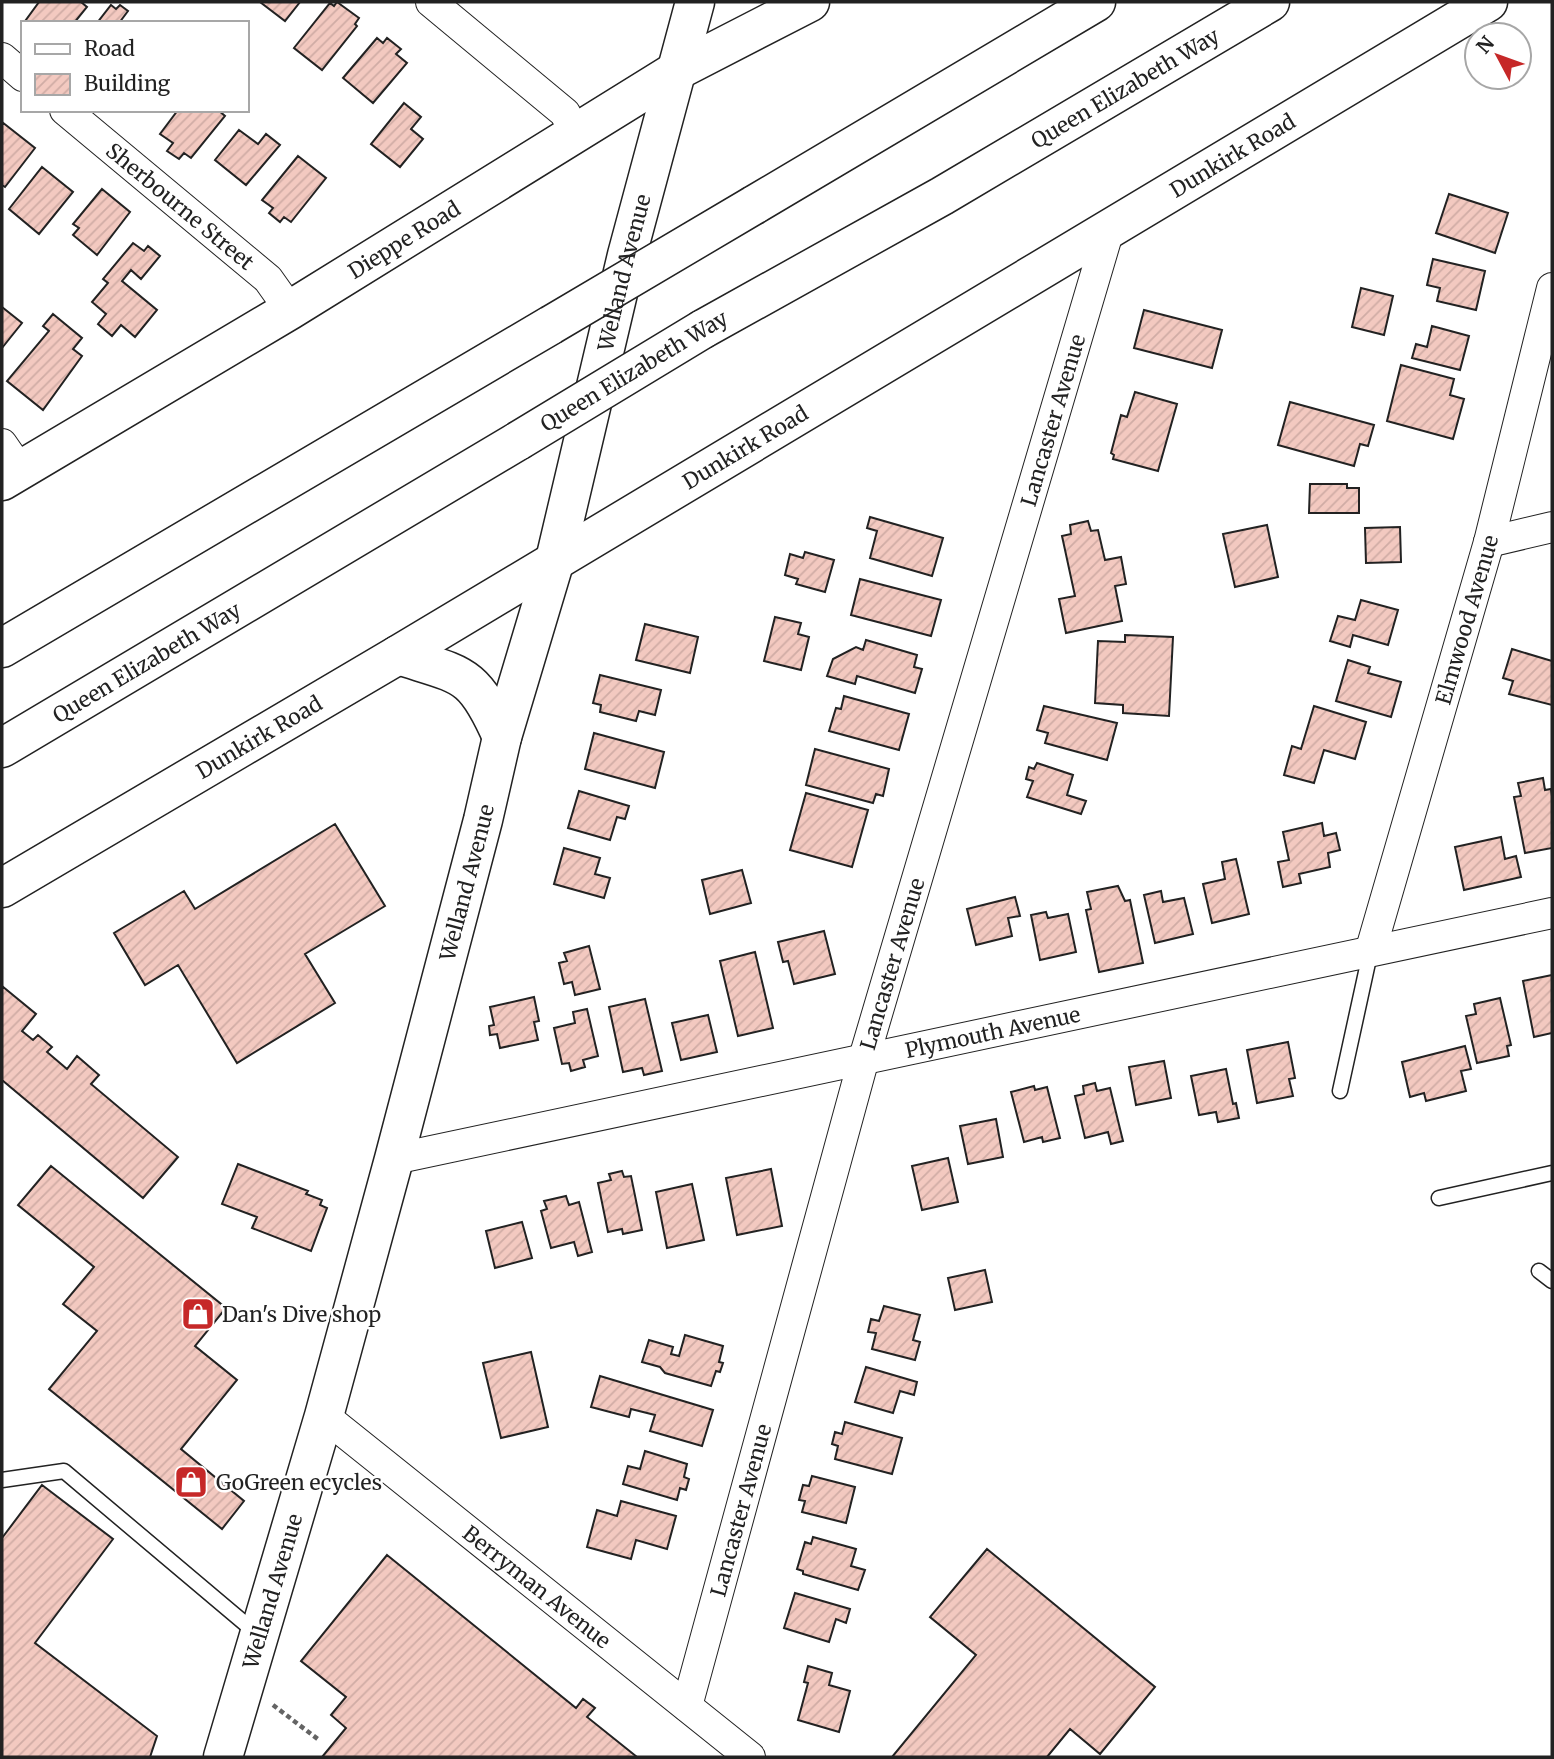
<svg xmlns="http://www.w3.org/2000/svg" width="1554" height="1759" font-family="Merriweather,serif">
<defs>
<pattern id="building-hatch" width="6" height="6" patternUnits="userSpaceOnUse" patternTransform="scale(1.75)"><rect width="6" height="6" fill="#f3c9c0"/><path d="M-1 1l2-2M0 6l6-6M5 7l2-2" fill="none" stroke="#d0aca5"/></pattern>
</defs>
<rect width="100%" height="100%" fill="#fff"/>
<path fill="url(#building-hatch)" stroke="#222" stroke-width="2" d="M39 2H81L87 7 74 23 23 24Z
M260 2H300L285 21Z
M337 2 359 18 355 24 357 26 322 70 294 48 330 3 334 6Z
M111 5 116 9 120 5 128 11 119 23H97Z
M377 38 383 43 387 38 401 49 396 54 407 63 373 103 343 78Z
M404 103 421 117 411 129 423 139 400 167 371 144Z
M178 110H218L225 116 191 158 184 153 179 159 167 151 173 143 160 134Z
M2 122 35 148 5 187 2 185Z
M239 130 258 144 266 134 280 145 246 185 215 160Z
M298 156 326 178 291 222 284 217 280 222 269 213 273 208 262 200Z
M42 167 73 192 39 234 9 209Z
M102 189 130 212 97 255 73 235 79 228 73 224Z
M1449 194 1508 213 1495 253 1436 233Z
M133 243 144 251 148 246 160 256 141 279 131 270 122 281 157 310 135 337 121 325 112 336 98 324 106 314 92 302 108 283 103 279Z
M1433 259 1485 271 1476 310 1437 301 1440 288 1427 285Z
M1361 288 1393 296 1384 335 1352 327Z
M2 307 22 323 2 348Z
M1144 310 1222 330 1212 368 1134 348Z
M53 314 82 338 73 349 82 356 43 410 7 381 49 331 43 326Z
M1432 326 1469 336 1460 370 1412 358 1416 344 1427 347Z
M1401 365 1454 379 1450 395 1464 399 1453 439 1387 421Z
M1135 392 1177 404 1158 471 1113 459 1114 455 1111 453 1121 415 1127 417Z
M1290 402 1374 425 1368 446 1360 444 1354 466 1278 445Z
M1310 484H1347V488H1359V513H1309Z
M870 517 943 538 932 576 870 558 877 531 867 528Z
M1088 521 1091 531 1098 530 1105 560 1121 557 1126 584 1115 586 1122 621 1066 633 1059 599 1075 596 1062 536 1071 534 1070 525Z
M1267 525 1278 577 1235 587 1223 534Z
M1400 527 1401 562 1366 563 1365 528Z
M805 552 834 560 825 592 796 584 798 579 785 575 790 554 803 558Z
M860 579 941 600 931 636 851 615Z
M1361 600 1398 610 1388 645 1353 635 1350 647 1330 641 1338 616 1355 620Z
M775 617 801 623 798 634 809 637 801 670 764 661Z
M645 624 698 637 690 673 636 660Z
M1125 635 1173 637 1169 716 1123 713V705L1095 703 1098 641 1125 642Z
M866 640 917 655 914 667 922 669 915 693 857 676 855 684 827 676 833 659 856 647 863 650Z
M1512 649 1552 661V705L1509 694 1513 681 1503 678Z
M1348 660 1370 667 1368 673 1401 682 1391 717 1336 701Z
M600 675 661 690 655 715 639 711 636 721 600 712 601 705 593 703Z
M844 696 909 714 899 750 829 731 836 708 841 709Z
M1044 706 1117 723 1107 760 1045 743 1048 733 1037 730Z
M1314 706 1366 722 1355 759 1324 750 1314 783 1284 775 1292 746 1301 749Z
M594 733 664 752 655 788 585 769Z
M815 749 889 769 883 796 876 794 873 803 806 785Z
M1037 763 1073 775 1067 795 1086 801 1081 814 1027 797 1033 781 1026 779 1029 767 1034 769Z
M1543 778 1545 790 1551 789 1552 796V848L1525 853 1514 797 1521 796 1518 783Z
M579 791 629 806 625 819 617 817 610 840 568 828Z
M806 793 868 810 852 867 790 850Z
M1322 823 1324 836 1336 833 1340 850 1328 853 1330 867 1299 874 1301 883 1283 887 1278 862 1289 860 1283 832Z
M335 824 385 906 305 954 335 1003 237 1063 178 965 145 985 114 933 184 891 195 909Z
M1501 837 1505 859 1516 856 1521 877 1464 890 1455 847Z
M564 848 600 858 595 874 610 878 604 898 554 884Z
M1236 859 1249 914 1212 923 1203 884 1225 879 1222 862Z
M742 870 751 903 710 914 702 880Z
M1118 886 1125 901 1130 900 1143 963 1099 972 1086 910 1091 909 1087 892Z
M1161 891 1163 902 1184 898 1193 934 1155 943 1144 895Z
M1015 897 1020 916 1008 918 1012 936 976 945 967 909Z
M1046 912 1048 918 1068 914 1076 952 1040 960 1031 915Z
M824 931 835 974 794 984 788 961 783 962 778 942Z
M589 946 600 989 575 995 572 982 564 984 559 963 567 961 564 953Z
M755 952 773 1028 738 1036 720 961Z
M1552 975V1033L1534 1037 1523 981Z
M2 986 36 1014 22 1031 33 1040 38 1035 52 1047 47 1052 67 1069 77 1056 99 1075 91 1084 178 1157 143 1198 2 1080Z
M534 997 539 1021 534 1022 538 1040 500 1048 497 1034 490 1035 489 1026 494 1025 490 1007Z
M1500 998 1511 1045 1507 1046 1509 1056 1477 1063 1466 1016 1476 1014 1474 1004Z
M645 999 662 1071 644 1075 642 1068 623 1072 609 1007Z
M587 1009 598 1056 583 1060 585 1067 571 1071 569 1063 562 1064 554 1028 575 1023 573 1012Z
M708 1015 717 1052 681 1060 672 1023Z
M1288 1042 1295 1078 1289 1079 1293 1096 1257 1103 1247 1050Z
M1465 1046 1471 1069 1461 1071 1466 1091 1426 1101 1424 1093 1410 1097 1402 1062Z
M1164 1061 1171 1098 1136 1105 1129 1067Z
M1226 1069 1233 1104 1236 1103 1239 1118 1218 1122 1216 1112 1199 1115 1191 1076Z
M1095 1083 1097 1091 1110 1088 1123 1141 1111 1144 1108 1132 1085 1138 1075 1096 1084 1094 1083 1086Z
M1034 1086 1035 1090 1047 1087 1060 1138 1043 1142 1042 1137 1024 1142 1011 1092Z
M996 1119 1003 1157 968 1164 960 1126Z
M948 1158 958 1202 922 1210 912 1166Z
M238 1164 308 1191 306 1194 322 1200 320 1205 327 1208 311 1251 252 1228 257 1217 222 1204Z
M51 1166 226 1308 195 1346 237 1380 181 1449 244 1501 222 1529 49 1389 97 1331 63 1304 94 1267 18 1205Z
M771 1169 782 1226 737 1235 726 1178Z
M622 1171 624 1177 631 1176 642 1230 623 1234 622 1229 608 1232 598 1183 611 1180 609 1174Z
M692 1184 704 1240 667 1248 656 1192Z
M566 1196 569 1205 579 1202 592 1252 578 1256 574 1242 551 1248 541 1211 547 1209 544 1201Z
M522 1222 532 1258 495 1268 486 1231Z
M985 1270 992 1302 955 1310 948 1278Z
M884 1306 920 1315 913 1340 920 1342 915 1360 872 1349 876 1333 868 1332 871 1319 879 1321Z
M685 1335 723 1346 719 1362 723 1363 720 1372 716 1371 711 1386 665 1373 660 1367 642 1362 649 1340 673 1347 671 1354 679 1356Z
M531 1352 548 1427 501 1438 483 1363Z
M866 1367 917 1382 914 1395 900 1391 893 1413 855 1402Z
M600 1376 713 1410 702 1446 650 1431 655 1415 631 1409 629 1417 591 1407Z
M845 1422 902 1438 892 1474 835 1459 838 1446 832 1444 835 1432 842 1434Z
M645 1451 687 1464 684 1477 689 1479 686 1490 680 1488 677 1500 623 1484 628 1466 640 1469Z
M812 1476 855 1487 846 1523 802 1512 805 1501 799 1500 803 1485 809 1486Z
M42 1485 113 1539 35 1643 157 1736 150 1757H2V1538Z
M621 1501 676 1516 667 1549 636 1540 631 1559 587 1547 597 1510 617 1516Z
M813 1537 856 1549 851 1566 865 1570 858 1590 803 1574V1571L797 1569 805 1542 811 1544Z
M987 1549 1155 1687 1100 1754 1070 1729 1047 1757H892L976 1655 930 1617Z
M387 1555 576 1708 583 1699 595 1708 587 1717 637 1757H322L346 1728 331 1715 346 1697 301 1661Z
M795 1593 850 1609 846 1623 836 1619 829 1642 784 1628Z
M808 1666 832 1673 829 1685 850 1691 839 1732 798 1720 808 1683 804 1682Z"/>
<g fill="none" stroke-linecap="round" stroke-linejoin="round">
<defs>
<path id="lane" d="M1340 1091 1371 949
M1439 1198 1552 1173
M1539 1271 1552 1281
M2 1480 64 1471 255 1632"/>
<g id="street">
<path d="M431 2 565 113 576 135"/>
<path d="M2 58 23 76"/>
<path id="s1" d="M65 110 268 279 290 310"/>
<path d="M2 444 20 470"/>
<path d="M1489 542 1552 527"/>
<path id="s2" d="M1371 949 1489 542 1552 288"/>
<path id="s3" d="M394 1159 1552 913"/>
<path id="s4" d="M324 1416 750 1757"/>
<path id="s5" d="M687 1706 864 1058 1110 226"/>
</g>
<g id="secondary">
<path id="s6" d="M2 481 290 310 676 71 810 2"/>
<path d="M398 655C463 676 473 671 502 737"/>
<path id="s7" d="M2 888 398 655 1488 2"/>
<path id="s8" d="M223 1757 324 1416 394 1159 483 820 502 737 555 560 627 255 695 2"/>
</g>
<g id="highway">
<path d="M754 205 1096 2"/>
<path id="s9" d="M703 329 942 196 1270 2"/>
<path d="M2 648 551 325"/>
<path id="s10" d="M2 748 518 441"/>
</g>
</defs>
<use href="#lane" stroke="#222" stroke-width="17"/>
<use href="#street" stroke="#222" stroke-width="32"/>
<use href="#secondary" stroke="#222" stroke-width="41"/>
<use href="#highway" stroke="#222" stroke-width="41"/>
<path stroke="#646464" stroke-width="4.5" stroke-dasharray="5 3.5" stroke-linecap="butt" d="M273 1705 319 1740"/>
<use href="#lane" stroke="#fff" stroke-width="14"/>
<use href="#street" stroke="#fff" stroke-width="30"/>
<use href="#secondary" stroke="#fff" stroke-width="38"/>
<use href="#highway" stroke="#fff" stroke-width="38"/>
<defs>
<path id="highway-bridge" d="M551 325 754 205
M518 441 703 329"/>
</defs>
<use href="#highway-bridge" stroke="#222" stroke-width="41" stroke-linecap="butt"/>
<use href="#highway-bridge" stroke="#fff" stroke-width="38"/>
</g>
<defs>
<symbol id="shop-square" viewBox="-11 -11 22 22"><rect x="-9" y="-9" width="18" height="18" rx="4" fill="#c62828" stroke="#fff"/><path d="M-5-2.5h2.3a2.7 3.5 0 0 1 5.4 0H5L5.5 6h-11ZM-1.5-2.5h3a1.5 2.3 0 0 0-3 0Z" fill="#fff"/></symbol>
</defs>
<g fill-rule="evenodd">
<use href="#shop-square" x="179" y="1295" width="38" height="38"/>
<use href="#shop-square" x="172" y="1463" width="38" height="38"/>
</g>
<g text-anchor="middle" dominant-baseline="central" stroke-width="5" stroke-linejoin="round" paint-order="stroke">
<g font-size="21" fill="#222" stroke="#fff">
<text stroke="none"><textPath href="#s9" startOffset="486">Queen Elizabeth Way</textPath></text>
<text stroke="none"><textPath href="#s7" startOffset="1432">Dunkirk Road</textPath></text>
<text stroke="none"><textPath href="#s1" startOffset="150">Sherbourne Street</textPath></text>
<text stroke="none"><textPath href="#s6" startOffset="469">Dieppe Road</textPath></text>
<text stroke="none"><textPath href="#s8" startOffset="1538">Welland Avenue</textPath></text>
<text transform="translate(634 371) rotate(-31)">Queen Elizabeth Way</text>
<text stroke="none"><textPath href="#s5" startOffset="1337">Lancaster Avenue</textPath></text>
<text stroke="none"><textPath href="#s7" startOffset="864">Dunkirk Road</textPath></text>
<text stroke="none"><textPath href="#s2" startOffset="343">Elmwood Avenue</textPath></text>
<text stroke="none"><textPath href="#s10" startOffset="168">Queen Elizabeth Way</textPath></text>
<text stroke="none"><textPath href="#s7" startOffset="298">Dunkirk Road</textPath></text>
<text stroke="none"><textPath href="#s8" startOffset="908">Welland Avenue</textPath></text>
<text stroke="none"><textPath href="#s5" startOffset="770">Lancaster Avenue</textPath></text>
<text stroke="none"><textPath href="#s3" startOffset="612">Plymouth Avenue</textPath></text>
<text stroke="none"><textPath href="#s5" startOffset="203">Lancaster Avenue</textPath></text>
<text stroke="none"><textPath href="#s4" startOffset="273">Berryman Avenue</textPath></text>
<text stroke="none"><textPath href="#s8" startOffset="173">Welland Avenue</textPath></text>
</g>
<g font-size="21" fill="#222" stroke="#fff" text-anchor="start">
<text x="222" y="1314">Dan's Dive shop</text>
<text x="216" y="1482">GoGreen ecycles</text>
</g>
</g>
<rect width="1554" height="1759" fill="none" stroke="#222222" stroke-width="7"/>
<rect x="21" y="21" width="228" height="91" fill="#ffffff" stroke="#a7a7a7" stroke-width="2"/>
<rect x="35" y="44" width="35" height="10" fill="#ffffff" stroke="#a7a7a7" stroke-width="2"/>
<text x="84" y="56" font-size="21" fill="#222222">Road</text>
<rect x="35" y="74" width="35" height="21" fill="url(#building-hatch)" stroke="#a7a7a7" stroke-width="2"/>
<text x="84" y="91" font-size="21" fill="#222222">Building</text>
<g transform="translate(1498 56) rotate(311)"><circle r="33" fill="#ffffff" stroke="#a7a7a7" stroke-width="2"/>
<path d="M0-5L12 26L0 18L-12 26Z" fill="#c62828"/>
<text y="-10" font-size="19" font-weight="bold" text-anchor="middle" fill="#222222">N</text>
</g>
</svg>
